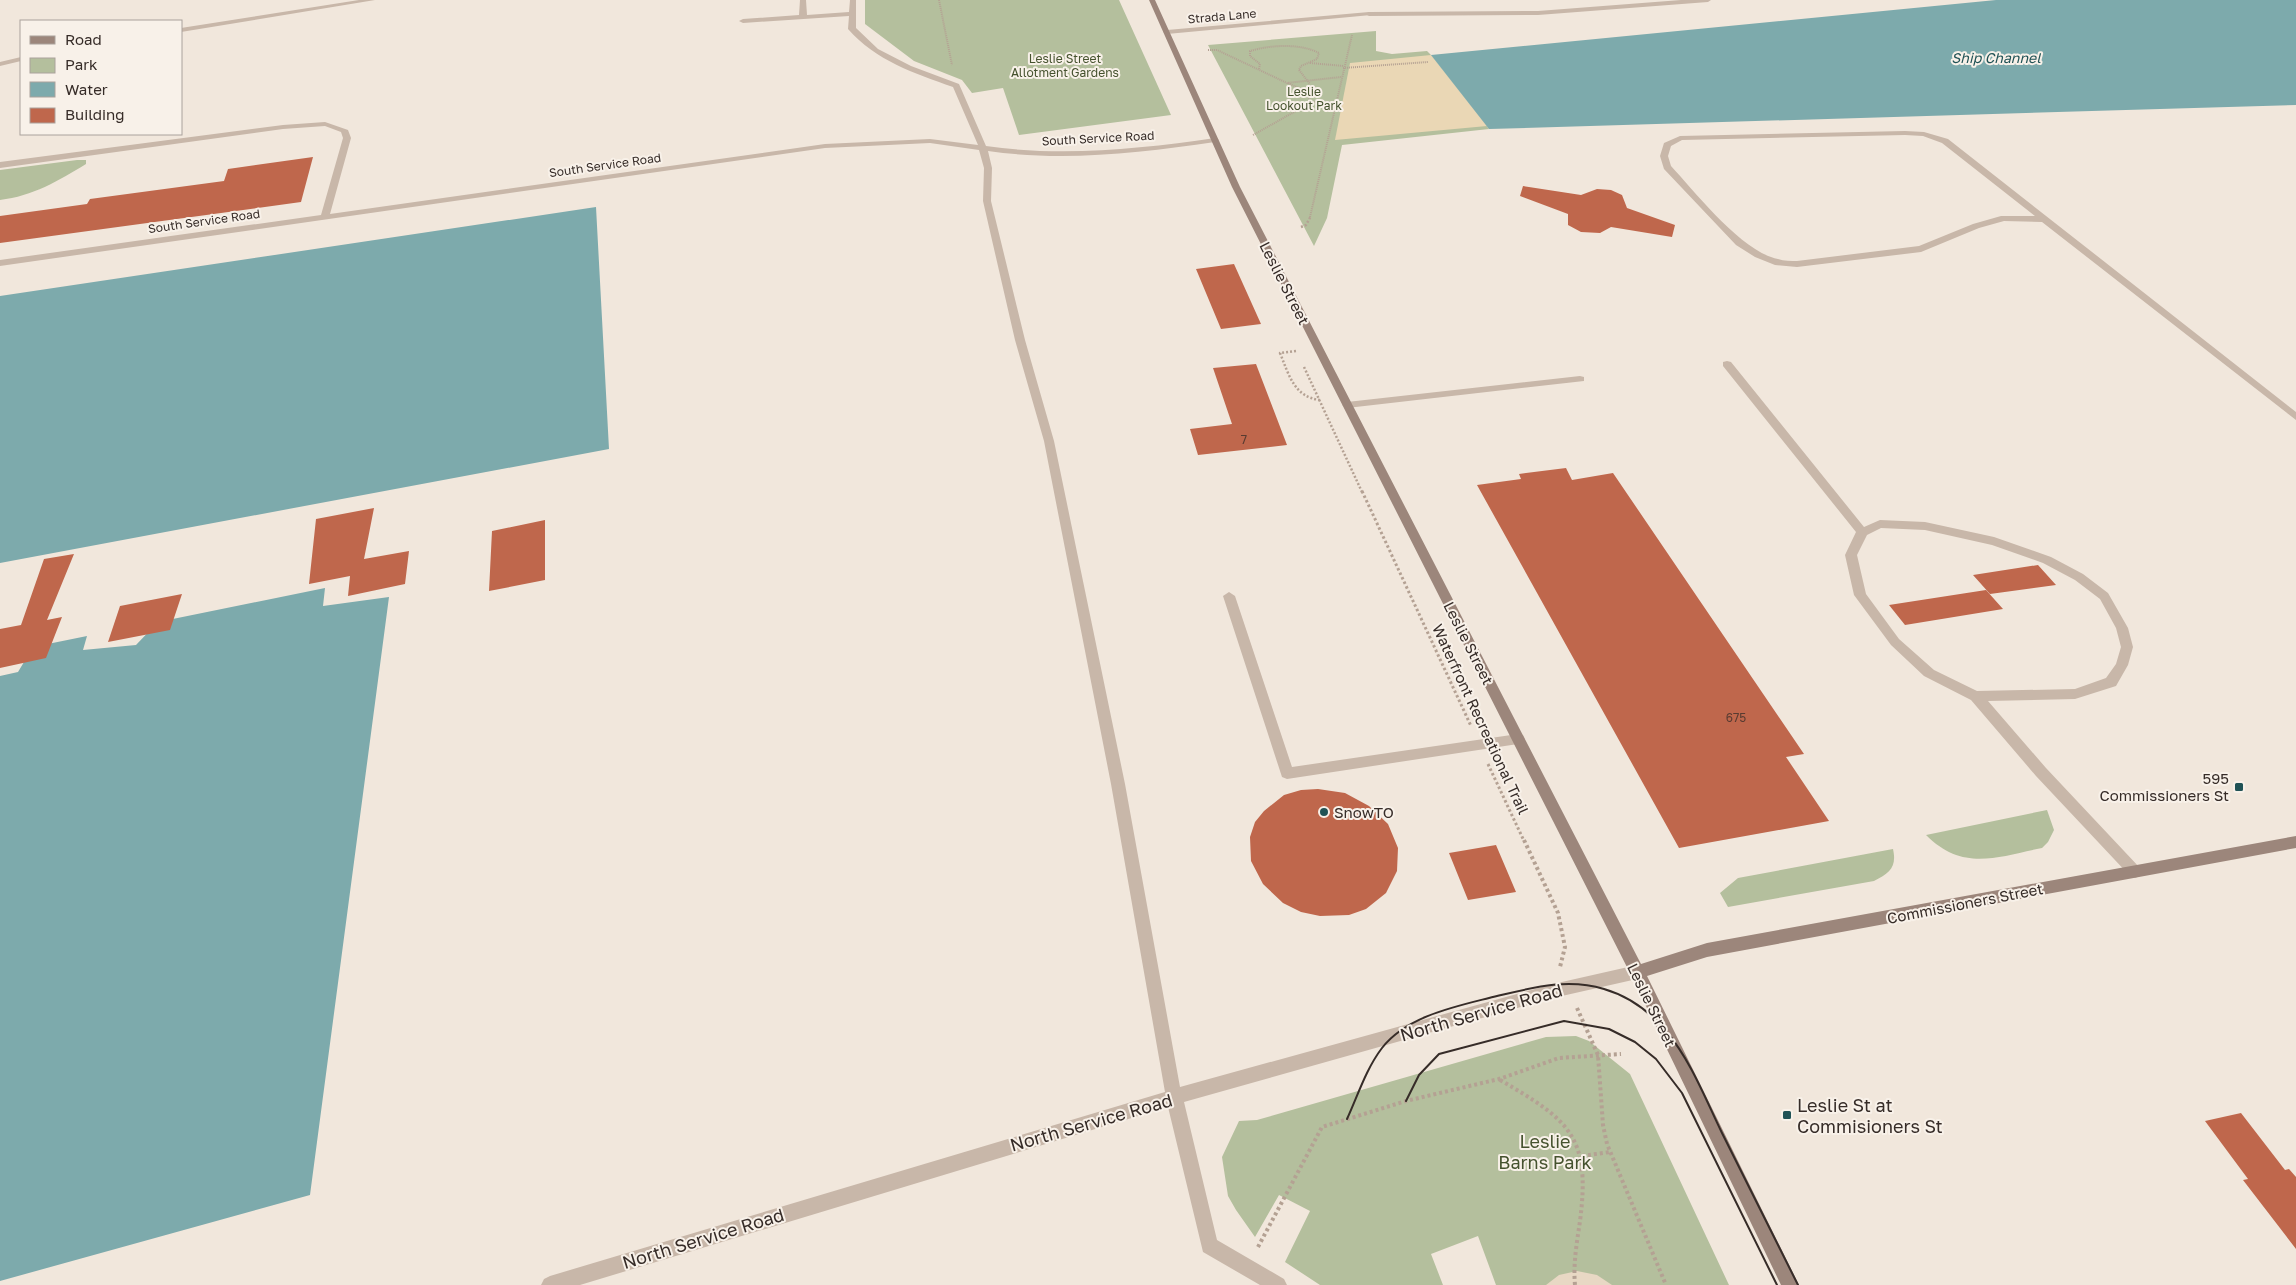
<svg xmlns="http://www.w3.org/2000/svg" width="2296" height="1285" font-family="'Golos Text',sans-serif">
<rect width="100%" height="100%" fill="#f1e7dc"/>
<path fill="#b4bf9d" d="M865 0H1119L1171 115 1019 135 1003 88 972 93 962 80 914 61 865 24Z
M1376 31V51L1392 54 1427 51 1431 55 1489 129 1342 145 1327 218 1314 246 1208 45Z
M77 160H86V164C58 181 33 196 0 200V170Z
M2047 810 2054 830 2048 842 2042 848C1997 857 1963 872 1926 835Z
M1893 849C1897 867 1890 873 1874 881L1728 907 1720 893 1738 878Z
M1576 1036 1589 1041 1630 1074 1729 1285H1496L1478 1236 1431 1254 1443 1285H1320L1285 1262 1310 1211 1279 1195 1255 1237 1236 1210 1228 1196 1222 1157 1239 1121 1257 1120 1546 1037Z"/>
<path fill="#ead7b5" d="M1431 55 1487 126 1335 140 1350 63Z"/>
<path fill="#e8d8c4" d="M1577 1271 1597 1275 1612 1285H1546L1559 1275Z"/>
<path fill="#7daaac" d="M1996 0H2296V105L1489 129 1431 55Z
M596 207 609 449 0 563V296Z
M325 588 323 606 389 597 310 1195 0 1281V676L18 672 33 647 87 636 83 650 136 645 158 622Z"/>
<path fill="#bf674c" d="M313 157 301 202 0 243V216L87 204 90 199 224 181 228 169Z
M1523 186 1581 195 1597 189 1611 190 1622 195 1627 208 1675 225 1672 237 1611 227 1600 233 1581 232 1568 225V214L1520 196Z
M1234 264 1261 324 1221 329 1196 269Z
M1256 364 1287 445 1198 455 1190 429 1232 424 1213 368Z
M1566 468 1572 480 1613 473 1804 754 1786 757 1829 821 1679 848 1477 485 1521 479 1519 474Z
M374 508 364 559 409 551 405 584 348 596 350 576 309 584 316 519Z
M545 520V580L489 591 492 531Z
M74 554 47 620 62 617 46 658 0 668V629L21 625 44 559Z
M2038 565 2056 585 1990 594 1973 575Z
M1986 590 2003 609 1905 625 1889 605Z
M182 594 170 630 108 642 120 606Z
M1318 789 1345 793 1369 806 1388 824 1398 848 1397 871 1386 893 1366 909 1349 915 1320 916 1301 912 1283 903 1263 884 1251 861 1250 837 1255 822 1264 811 1284 795 1301 790Z
M1496 845 1516 892 1468 900 1449 853Z
M2241 1113 2285 1170 2289 1169 2296 1177V1249L2243 1180 2248 1179 2205 1121Z"/>
<g fill="none" stroke-linecap="round" stroke-linejoin="round">
<path stroke="#b4a193" stroke-width="2" stroke-dasharray="1 1" stroke-linecap="butt" d="M939 0 952 65
M1208 50H1217L1287 83 1341 77
M1310 63 1344 66
M1343 68 1428 62
M1259 69 1260 64 1250 56V51C1270 45 1300 43 1319 53L1317 59 1301 66 1299 70
M1288 83 1303 90 1312 102
M1253 135 1312 102 1335 103
M1310 217 1352 35"/>
<path stroke="#b4a193" stroke-width="2.5" stroke-dasharray="2 2" stroke-linecap="butt" d="M1301 227 1306 225 1311 216
M1296 351 1280 353C1289 375 1294 397 1320 400
M1304 367 1362 492"/>
<path stroke="#b4a193" stroke-width="3" stroke-dasharray="2.5 2.5" stroke-linecap="butt" d="M1362 491 1471 726
M1488 764 1524 841"/>
<path stroke="#b4a193" stroke-width="4" stroke-dasharray="3 3" stroke-linecap="butt" d="M1524 840 1558 913 1565 947 1560 967
M1577 1008 1598 1055 1603 1125 1607 1144 1666 1285
M1500 1080C1569 1120 1591 1136 1580 1221 1577 1242 1573 1263 1575 1285
M1582 1156 1610 1152
M1258 1247 1322 1127 1406 1101 1499 1079 1559 1058 1621 1054"/>
<path fill="#c8b7a9" fill-rule="evenodd" d="M359 0H375L181 32V28Z
M800 0H806L807 15 849 12 850 0H856V28L878 49 911 66 959 84 986 146C1062 157 1140 149 1215 138L1219 140 1215 142C1140 153 1063 162 988 151L992 168 991 201 1025 340 1054 441 1125 784 1180 1087 1553 984 1637 965 1642 967 1645 972 1642 977 1637 979 1553 998 1184 1102 1217 1240 1284 1279 1287 1285H1260L1203 1252 1168 1107 580 1285H541L544 1279 550 1276 1165 1092 1111 784 1044 441 1015 340 983 201 984 168 979 150 930 143 825 148 0 266V260L321 215 343 138 341 132 325 126 283 129 0 168V162L283 125 325 122 348 130 351 138 330 214 825 144 930 139 978 145 953 87C914 73 876 61 848 29L849 16 743 23 739 21 743 19 799 15Z
M1681 0H1711L1708 2 1538 15 1369 16 1365 14 1369 12 1538 11Z
M21 57V61L0 66V62Z
M1905 131 1924 132 1948 139 2296 412V420L2042 222 2004 221 1979 228 1921 252 1797 267 1775 265 1755 257 1736 245 1664 169 1660 156 1664 143 1680 136ZM1905 135 1923 136 1942 143 2035 216H2001L1973 224 1919 246 1797 261C1791 261 1784 261 1778 259 1742 252 1696 193 1671 166L1668 156 1671 146 1682 140Z
M1727 361 1731 362 1864 527 1880 520 1925 522 1994 537 2051 557 2083 574 2108 593 2128 628 2133 647 2128 665 2116 686 2075 699 1988 701 2046 768 2140 868 2142 872 2140 876 2135 878 2130 876 2036 776 1971 700 1924 676 1891 645 1854 595 1845 555 1856 532 1723 366V362ZM1881 528 1925 530 1992 545 2043 563 2075 580 2100 599 2116 628 2121 647 2116 664 2106 678 2075 689 1977 691 1934 670 1899 639 1866 594 1857 555 1867 535Z
M1580 376 1584 377V381L1347 408 1342 405 1347 402Z
M1229 592 1235 596 1292 767 1518 734 1523 735 1525 739 1523 743 1518 744 1287 779 1282 777 1223 596Z"/>
<path fill="#c8b7a9" fill-rule="evenodd" d="M1369 12 1371 13V15L1167 34 1163 32 1167 30Z"/>
<path fill="#9c867b" fill-rule="evenodd" d="M1149 0H1155L1240 187 1641 964 1707 943 2296 836V848L1707 957 1647 976 1799 1285H1781L1632 977 1232 187Z"/>
<path stroke="#362c28" stroke-width="2" d="M1406 1101 1419 1075 1439 1054 1564 1021 1609 1029 1635 1042 1656 1059 1682 1093 1777 1285
M1347 1119C1358 1095 1366 1069 1382 1048 1406 1017 1453 1007 1489 998 1528 989 1565 977 1604 989 1628 996 1650 1012 1666 1031 1691 1061 1705 1098 1722 1133 1747 1184 1773 1234 1798 1285"/>
<path stroke="#b4a193" stroke-width="2" stroke-dasharray="1 1" stroke-linecap="butt" d="M1299 70 1310 84"/>
</g>
<g fill="#205255" stroke="#f8f1e9" stroke-width="2">
<rect x="2234" y="782" width="10" height="10" rx="2.5"/>
<circle cx="1324" cy="812" r="5"/>
<rect x="1782" y="1110" width="10" height="10" rx="2.5"/>
</g>
<g text-anchor="middle" dominant-baseline="central" stroke-width="4" stroke-linejoin="round" paint-order="stroke">
<g font-size="12" fill="#362c28" stroke="#f8f1e9">
<text transform="translate(1222 16) rotate(-5)">Strada Lane</text>
<text transform="translate(1098 138) rotate(-3)">South Service Road</text>
<text transform="translate(605 165) rotate(-8)">South Service Road</text>
<text transform="translate(204 221) rotate(-8)">South Service Road</text>
</g>
<g font-size="12" fill="#45522e" stroke="#f8f1e9">
<text x="1065" y="58">Leslie Street<tspan x="1065" dy="14">Allotment Gardens</tspan></text>
<text x="1304" y="91">Leslie<tspan x="1304" dy="14">Lookout Park</tspan></text>
</g>
<g font-size="12" fill="#583b31">
<text x="1244" y="439">7</text>
<text x="1736" y="717">675</text>
</g>
<g font-size="14" font-style="italic" fill="#205255" stroke="#f8f1e9">
<text x="1996" y="57">Ship Channel</text>
</g>
<g font-size="15" fill="#362c28" stroke="#f8f1e9">
<text transform="translate(1285 283) rotate(63)">Leslie Street</text>
<text transform="translate(1469 643) rotate(63)">Leslie Street</text>
<text transform="translate(1481 719) rotate(65)">Waterfront Recreational Trail</text>
<text transform="translate(1965 903) rotate(-11)">Commissioners Street</text>
<text transform="translate(1652 1005) rotate(64)">Leslie Street</text>
</g>
<g font-size="15" fill="#362c28" stroke="#f8f1e9" text-anchor="end">
<text x="2229" y="778">595<tspan x="2229" dy="17">Commissioners St</tspan></text>
<text x="1334" y="812" text-anchor="start">SnowTO</text>
</g>
<g font-size="18" fill="#362c28" stroke="#f8f1e9">
<text transform="translate(1481 1012) rotate(-16)">North Service Road</text>
<text transform="translate(1091 1122) rotate(-16)">North Service Road</text>
<text transform="translate(703 1238) rotate(-17)">North Service Road</text>
</g>
<g font-size="18" fill="#362c28" stroke="#f8f1e9" text-anchor="start">
<text x="1797" y="1105">Leslie St at<tspan x="1797" dy="21">Commisioners St</tspan></text>
</g>
<g font-size="18" fill="#45522e" stroke="#f8f1e9">
<text x="1545" y="1141">Leslie<tspan x="1545" dy="21">Barns Park</tspan></text>
</g>
</g>
<rect x="20" y="20" width="162" height="115" fill="#f8f1e9" stroke="#aaa29c"/>
<rect x="30" y="36" width="25" height="8" fill="#9c867b" stroke="#aaa29c"/>
<text x="65" y="45" font-size="15" fill="#362c28">Road</text>
<rect x="30" y="58" width="25" height="15" fill="#b4bf9d" stroke="#aaa29c"/>
<text x="65" y="70" font-size="15" fill="#362c28">Park</text>
<rect x="30" y="82" width="25" height="15" fill="#7daaac" stroke="#aaa29c"/>
<text x="65" y="95" font-size="15" fill="#362c28">Water</text>
<rect x="30" y="108" width="25" height="15" fill="#bf674c" stroke="#aaa29c"/>
<text x="65" y="120" font-size="15" fill="#362c28">Building</text>
</svg>
